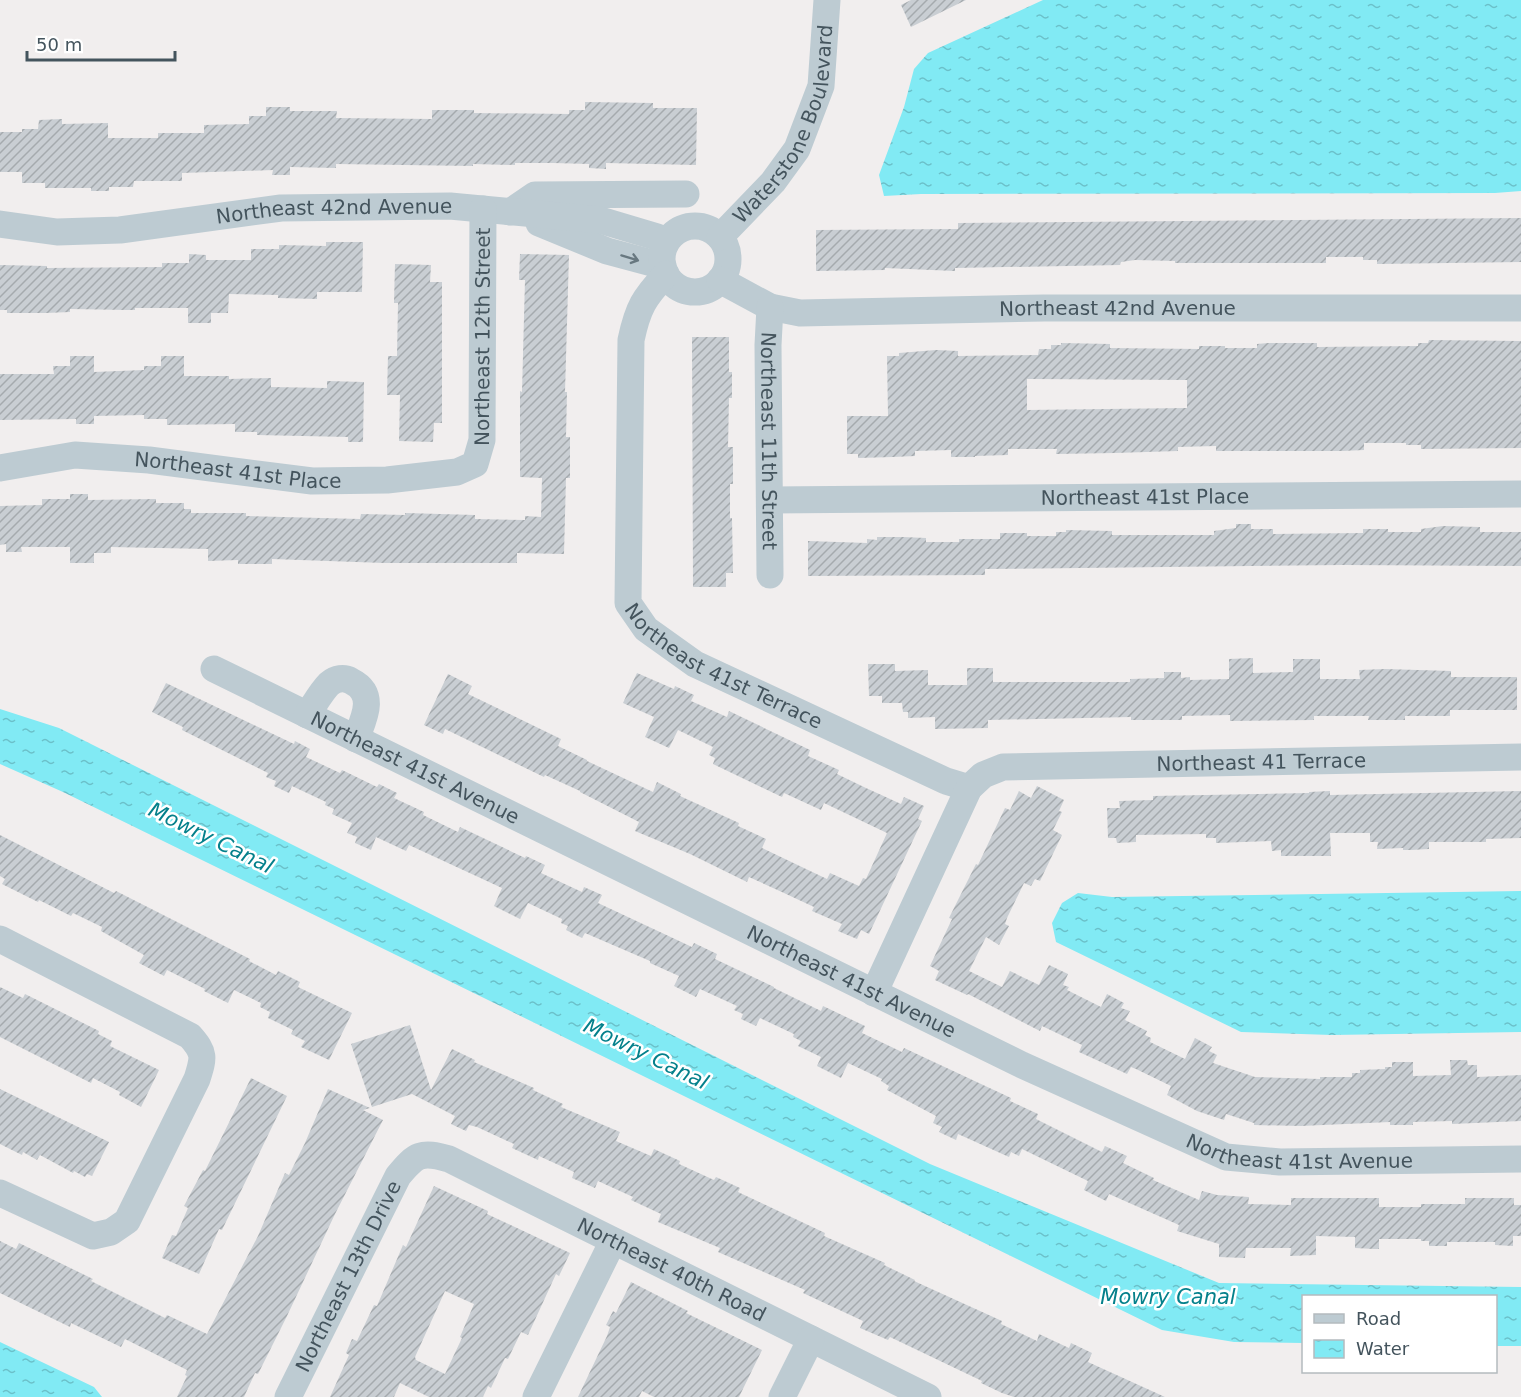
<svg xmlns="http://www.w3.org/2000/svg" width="1521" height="1397" font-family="'DejaVu Sans',sans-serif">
<defs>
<pattern id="water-ripples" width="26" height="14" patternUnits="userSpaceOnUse" patternTransform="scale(1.5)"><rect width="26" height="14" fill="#81eaf4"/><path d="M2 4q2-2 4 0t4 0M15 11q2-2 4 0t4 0" fill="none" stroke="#6bc0c9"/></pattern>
<pattern id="building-hatch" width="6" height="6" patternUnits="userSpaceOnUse" patternTransform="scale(1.5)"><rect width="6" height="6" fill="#c9ced3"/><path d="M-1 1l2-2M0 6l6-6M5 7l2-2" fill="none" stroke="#a5aaae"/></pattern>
</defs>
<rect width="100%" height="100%" fill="#f1eeee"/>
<path fill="url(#water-ripples)" d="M1043 0H1521V191L1495 193 921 194 884 196 879 175 904 107 914 69 928 53Z
M0 709 59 728 930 1164 1219 1283 1521 1287V1346H1496V1296H1304L1303 1343 1234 1342 1162 1330 63 792 0 764Z
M1521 891V1032L1332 1035 1241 1032 1056 942 1052 923 1062 903 1078 893 1112 897Z
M0 1342 94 1387 102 1397H0Z"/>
<path fill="url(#building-hatch)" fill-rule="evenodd" d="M911 0H966L911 27 901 5Z
M585 102 653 103V108H697L696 165 606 163V169L589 168V164L553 163H515V165L473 164V166L336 164V168L290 167V175H272L273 170 182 173V181H134L133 187H109V191H91V188H45V183H22V172H0V132H22V129H38L39 120 62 119V124L108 123V138H158V133H204V125L249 124V116H266V107H290V111H337L336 118 432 119V110H474V113L569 114V110H585Z
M1521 218V262L1377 264V260H1363V257H1326V263H1175V261L1135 260 1121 262 1120 265 955 268V271L885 268V270L816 271V230L958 229V223Z
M326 242H363L362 292H317V299L278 298V295L229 294 228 313H211V323H188V308H135V310H126L70 309V312L46 313H7V310H0V265L47 266V268L162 267V263H189V254L206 255V260H251V249H279V245L326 246Z
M520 254 569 255 565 392H567L566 437H570V478H566L564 554 517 553V563H384L272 559V564H238V560L208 561V549L111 547V553H94V563H70V547H21L22 552H6V544L0 545V506L42 505V499H70V494H88V500L156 499V503H184V509H191V513H246V516L360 519 361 514 405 515V513L475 515V519L525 520V516L541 517 542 478 520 477V391L522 392 525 280H519Z
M395 264 431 265 430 282H442V423H434L433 442 399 441 400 395H387L388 356H397L398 303H394Z
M692 337H729V372H732V398H729L728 447H733V484H730V518H732L733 573H726V587H693Z
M1429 340 1521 341V448L1421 449V445H1406V443H1364V450L1342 451H1216V446L1178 447V451L1115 453 1056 454 1057 449H1008V455L975 456V457H951V450L915 451V456L893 457 858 458V454H847V416H888L887 356H899V353L936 350 958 351V356L1038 355 1039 349H1051V345H1061V343L1110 344V348L1199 349V346H1225V348H1257V344L1268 343H1317V347L1418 346V343H1428ZM1027 379 1187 380V408L1027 410Z
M70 356H94V372L144 370V366H161V356H184V376H229V379L271 378V387L327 388V381L364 382 363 442H348V437L257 435V432H235V424L167 425V419H144V415L94 416V424H76V419L0 420V374H54L53 366H70Z
M1236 524H1251V529H1273V534L1363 533V529H1388V532H1421V529L1443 526 1480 527V532H1521V566L1343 565 985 569V575L808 576V541L867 543V539L877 540V537H903L926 538V542H959V539H1000V533H1027V536H1056V532H1066V530L1112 531V535H1214V531L1236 528Z
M1253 658V673L1293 672V659H1320V679H1360L1359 670 1385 669 1451 671V677H1517V710H1450V716H1405V720H1368L1369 716H1314V720L1230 721V715L1182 716V720H1131V717L988 720V728L935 729V717L908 718V712H903L902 703H882V696H869L868 664H895V671L928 670V685H967V668H993V682H1130V679L1164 678V672H1181V678L1190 677V680L1229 679V659Z
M637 673 674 689 675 686 694 695 691 701 727 717 729 711 810 750 808 756 839 770 837 774 866 788 901 804 904 797 924 806 918 819 922 821 869 934 861 930 857 939 838 931 842 924 812 911 814 907 784 893 749 877 747 882 690 854 635 831 639 822 580 792V791L545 775 544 777 445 729 443 734 424 725 448 674 472 686 468 694 561 739 558 746 587 760V761L653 792 657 782 681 794 680 796 739 823 738 826 766 839 762 848 827 879 830 873 859 886 863 878 866 879 887 833 824 803 821 810 784 793 782 797 713 764 715 758 709 755 713 747 678 730 669 748 645 737 654 717 623 703Z
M166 683 294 744 295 741 310 749 306 757 340 773 342 770 377 787 379 784 397 793 394 798 424 812 423 815 458 832 460 827 525 858 526 856 545 865 541 873 582 892 584 887 602 895 598 903 692 947 694 943 717 954 715 959 774 987V988L821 1011 823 1006 865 1026 862 1033 902 1052 904 1048 1011 1098 1010 1101 1038 1114 1036 1119 1102 1152 1105 1146 1127 1156 1123 1163 1154 1178 1153 1180 1199 1200 1202 1191 1217 1195 1249 1197 1248 1204 1291 1205V1198H1379V1207H1421V1204H1465V1198H1514V1205H1521V1236H1513V1246L1495 1245V1242H1447V1246H1429V1241H1421V1239H1379V1249H1374L1355 1248V1237L1316 1236V1255L1290 1256 1291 1248H1246L1245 1258 1219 1257V1244L1177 1231 1179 1225 1109 1194 1106 1201 1084 1190 1088 1181 1022 1149 1019 1156 1011 1152 1009 1157 958 1134 956 1140 939 1132 942 1127 933 1123 936 1116 887 1090 889 1086 881 1081 882 1079 848 1063 841 1078 817 1066 821 1057 798 1046 801 1041 793 1037 794 1034 760 1018 756 1026 741 1019 743 1014 734 1010 737 1006 700 989 696 997 674 986 679 976 650 963V961L585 933 582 938 566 930 568 926 561 923 562 919 528 903 520 919 494 906 502 888 409 845 406 851 376 837 371 850 355 843 357 837 347 833 352 823 332 814 334 809 325 805 326 802 292 786 289 793 274 786 276 781 266 777 268 773 182 730 183 727 152 712Z
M1037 786 1064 800 1059 811 1062 812 1053 830 1062 835 1040 881 1035 879 1031 886 1024 883 1007 918 1005 924 1009 926 999 945 986 937 969 971 1002 987 1010 971 1039 985 1049 965 1068 974 1063 985 1069 987 1067 990 1101 1007 1107 994 1124 1003 1121 1008 1130 1011 1125 1020 1147 1031 1145 1035 1151 1038 1150 1042 1185 1059 1195 1038 1212 1047 1209 1051 1217 1055 1213 1063 1255 1077 1320 1079V1077H1352V1073H1360V1070L1385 1069V1067H1392V1062H1413V1076L1451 1075 1450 1060H1467L1468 1065H1477V1077L1521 1075V1121L1452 1124V1121L1413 1122V1125H1390V1122L1301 1126 1254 1125V1123L1226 1114 1224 1120 1197 1111 1167 1095 1171 1086 1136 1069 1131 1067 1127 1074 1079 1052 1082 1045 1042 1026 1040 1031 968 994 967 995 935 980 939 971 930 966 952 919 949 918 976 864 978 865 1005 808 1010 810 1019 791 1031 798Z
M1330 791V795L1521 791V838L1486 839V842H1429V849L1411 850H1403V848L1377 849 1378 842H1370V833H1330L1331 856H1281V850L1272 851 1271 841 1216 843V838H1206V834L1136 835V842L1117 843 1116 838H1108L1107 808H1120L1119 801 1153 800V796L1309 793V792Z
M0 835 114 893 116 891 250 959 249 961 276 975 278 971 300 982 298 987 352 1013 329 1060 301 1047 305 1041 291 1034 293 1030 268 1018 270 1012 260 1007 261 1003 234 990 228 1003 204 991 205 989 167 970 164 976 139 963 144 955 101 931 102 927 73 913 71 916 39 900 38 902 2 884 5 879 0 876Z
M0 987 23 998 25 994 99 1031 98 1034 112 1041 110 1046 159 1070 141 1107 119 1095 120 1092 93 1078 91 1083 0 1037Z
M410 1025 431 1090 452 1049 475 1060 474 1062 534 1088 533 1090 563 1104 561 1107 620 1132 616 1141 651 1156 654 1149 680 1161 679 1164 714 1180 716 1177 740 1188 738 1192 825 1233 824 1236 885 1263 884 1265 915 1280 914 1281 1002 1321 1001 1324 1037 1341 1039 1334 1069 1348 1071 1343 1092 1353 1088 1362 1165 1397H1014L1002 1393 981 1383 982 1381 890 1337 888 1340 860 1328 863 1321 803 1293 805 1290 718 1252 720 1248 658 1222 661 1214 631 1200 633 1197 598 1181 595 1188 572 1178 574 1172 539 1156 538 1160 512 1148 514 1144 477 1127 469 1125 466 1131 451 1124 455 1116 412 1094 372 1107 351 1044Z
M251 1078 287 1096 222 1230 219 1229 199 1274 162 1258 172 1235 176 1236 188 1208 184 1206 203 1170 205 1171Z
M0 1089 109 1142 92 1176 87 1174 85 1177 74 1171 73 1173 40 1155 37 1160 23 1152 22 1155 0 1144Z
M328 1089 370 1108 363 1110 383 1120 335 1214 287 1316 258 1374 255 1373 244 1397H177L187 1376 185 1375 187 1370 125 1339 121 1347 71 1323 70 1327 0 1293V1241L16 1249 19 1243 93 1279 91 1281 165 1318 167 1315 207 1334 258 1236 285 1173 289 1175 305 1143Z
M434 1186 488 1211 487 1214 570 1253 559 1276 556 1274 528 1335 521 1332 508 1359 505 1358 491 1388 488 1386 483 1397H429L400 1383 394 1397H330L349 1355 346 1353 352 1339 357 1341 374 1305 377 1306 403 1245 406 1247ZM445 1291 474 1304 460 1337 462 1338 445 1374 416 1360 415 1357Z
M631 1282 688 1311 686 1313 762 1350 739 1397H654L642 1391 639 1397H578L607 1336 610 1327 606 1325 613 1311 616 1313Z"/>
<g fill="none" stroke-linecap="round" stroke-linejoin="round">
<g stroke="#bdcbd2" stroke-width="27">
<path d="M510 212 535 195 686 194"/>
<path d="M539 223 607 251 663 266"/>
<path id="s1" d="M0 224 57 232 120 230 281 208 450 206 600 220 657 237 666 243"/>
<circle cx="695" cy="259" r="33"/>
<path id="s2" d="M720 237 773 182 797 149 821 86 827 0"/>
<path id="s3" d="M666 274C644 298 638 307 631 340L628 603 646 629 695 664 946 781 969 788"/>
<path id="s4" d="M720 280 770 307 800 313 1044 308H1521"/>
<path id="s5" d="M770 307 768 345 770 575"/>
<path id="s6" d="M0 468 75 455 149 460 312 481 387 480 457 472 475 464 482 440 483 209"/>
<path id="s7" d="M770 500 1521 494"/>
<path id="s8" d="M214 669 1022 1065 1226 1157 1280 1162 1521 1159"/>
<path d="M307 715C314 705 321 692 329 684 336 678 344 677 351 681 377 694 364 718 356 739"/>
<path d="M0 939 190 1036C205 1053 204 1057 197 1079L127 1221 111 1232 93 1236 0 1193"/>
<path id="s9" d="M874 993 969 788 983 775 1003 767 1521 757"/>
<path id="s10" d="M288 1397 398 1176C416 1154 421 1151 449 1159L928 1397"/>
<path d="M536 1397 613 1241"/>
<path d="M782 1397 811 1339"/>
</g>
</g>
<defs><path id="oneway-shaft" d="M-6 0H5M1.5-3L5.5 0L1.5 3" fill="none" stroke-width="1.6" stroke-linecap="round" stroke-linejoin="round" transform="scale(1.5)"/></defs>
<use stroke="#687880" href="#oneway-shaft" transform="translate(630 258) rotate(17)"/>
<g text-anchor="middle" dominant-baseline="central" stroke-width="5" stroke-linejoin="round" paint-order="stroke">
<g font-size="20" fill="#44545d" stroke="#fff">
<text stroke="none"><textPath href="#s2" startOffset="135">Waterstone Boulevard</textPath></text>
<text stroke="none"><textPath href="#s1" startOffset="336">Northeast 42nd Avenue</textPath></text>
<text stroke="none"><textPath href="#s4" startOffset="405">Northeast 42nd Avenue</textPath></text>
<text stroke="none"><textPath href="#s6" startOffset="608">Northeast 12th Street</textPath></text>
<text stroke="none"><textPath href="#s5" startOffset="134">Northeast 11th Street</textPath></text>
<text stroke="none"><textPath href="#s6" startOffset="240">Northeast 41st Place</textPath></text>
<text stroke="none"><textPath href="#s7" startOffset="375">Northeast 41st Place</textPath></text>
<text stroke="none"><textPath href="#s3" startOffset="456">Northeast 41st Terrace</textPath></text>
<text stroke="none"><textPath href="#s9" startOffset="525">Northeast 41 Terrace</textPath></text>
<text stroke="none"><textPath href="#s8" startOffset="224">Northeast 41st Avenue</textPath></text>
<text stroke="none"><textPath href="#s8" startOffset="710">Northeast 41st Avenue</textPath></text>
<text stroke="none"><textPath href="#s8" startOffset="1196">Northeast 41st Avenue</textPath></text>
<text stroke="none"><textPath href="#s10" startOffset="555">Northeast 40th Road</textPath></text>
<text stroke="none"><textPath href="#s10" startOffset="135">Northeast 13th Drive</textPath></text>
</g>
<g font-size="21" font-style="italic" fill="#04808b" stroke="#fff">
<text transform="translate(211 838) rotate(26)">Mowry Canal</text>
<text transform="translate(646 1054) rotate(26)">Mowry Canal</text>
<text x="1168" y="1297">Mowry Canal</text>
</g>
</g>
<rect x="1302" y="1295" width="195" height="78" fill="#ffffff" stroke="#b4bbbe" stroke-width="1.5"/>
<rect x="1314" y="1314" width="30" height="9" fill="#bdcbd2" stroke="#b4bbbe" stroke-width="1.5"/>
<text x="1356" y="1325" font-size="18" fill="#44545d">Road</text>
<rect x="1314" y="1340" width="30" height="18" fill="url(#water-ripples)" stroke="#b4bbbe" stroke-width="1.5"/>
<text x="1356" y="1355" font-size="18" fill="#44545d">Water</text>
<path d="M27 51v9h148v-9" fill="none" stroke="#44545d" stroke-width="3"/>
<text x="36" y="51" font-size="18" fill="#44545d" stroke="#ffffff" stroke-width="4.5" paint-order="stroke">50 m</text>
</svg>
